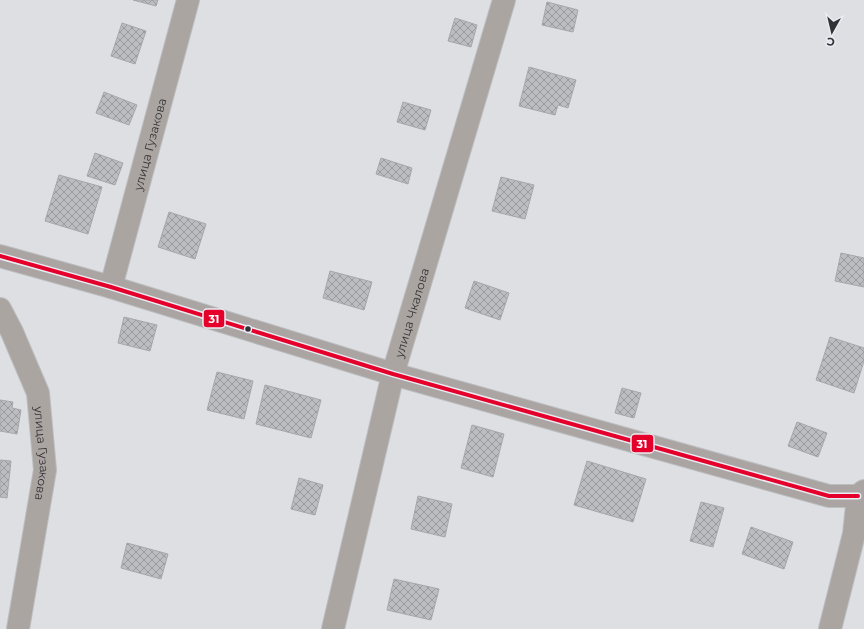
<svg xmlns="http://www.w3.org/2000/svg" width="864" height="629" font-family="Montserrat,sans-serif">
<defs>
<pattern id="building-cross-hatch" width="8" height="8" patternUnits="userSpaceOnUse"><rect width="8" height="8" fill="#bcbdc0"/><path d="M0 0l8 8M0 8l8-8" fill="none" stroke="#999a9d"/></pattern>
</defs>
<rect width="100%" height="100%" fill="#dedfe3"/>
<path fill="url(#building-cross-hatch)" stroke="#a7a7aa" d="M133 0H158L156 6Z
M547 2 578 10 573 32 542 25Z
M455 18 477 25 471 47 448 41Z
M122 23 146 31 135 64 111 56Z
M529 67 576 80 568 108 558 105 555 115 519 106Z
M104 92 137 105 129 125 96 113Z
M403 102 431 110 425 130 397 122Z
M95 153 123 163 115 185 87 176Z
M381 158 412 168 408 184 376 174Z
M59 175 102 187 88 234 45 221Z
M501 177 534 185 525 219 492 211Z
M169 212 206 224 195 259 158 247Z
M841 253 864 258V287L835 281Z
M330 271 372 282 364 310 323 298Z
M474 281 509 293 500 320 465 308Z
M124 317 157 325 150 351 118 343Z
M830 337 864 348V361L854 393 816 380Z
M217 372 253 381 244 419 207 410Z
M265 385 321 400 311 438 256 424Z
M622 388 641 393 634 418 615 413Z
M0 400 13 402 12 408 21 410 17 434 0 431Z
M797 422 827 433 818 457 788 446Z
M472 425 504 434 493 477 461 468Z
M0 460 11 461 7 498 0 497Z
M587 461 646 479 633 522 574 505Z
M299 478 323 485 315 515 291 509Z
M418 496 452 504 445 537 411 529Z
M701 502 724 508 713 547 690 541Z
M751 527 793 542 784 569 742 554Z
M127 543 168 554 161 579 121 568Z
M394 579 439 589 431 620 387 610Z"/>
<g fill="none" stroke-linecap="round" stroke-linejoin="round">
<defs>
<g id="street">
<path id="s1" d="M111 287 188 0"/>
<path id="s2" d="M0 309 12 332 38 393 45 470 18 629"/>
<path id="s3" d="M333 629 393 374 504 0"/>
<path d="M830 629 854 534 858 496"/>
</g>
<path id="secondary" d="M0 256 111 287 393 374 829 496H858L864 491"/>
</defs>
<use href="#street" stroke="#bcbdbf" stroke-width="24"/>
<use href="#secondary" stroke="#bcbdbf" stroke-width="24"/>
<use href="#street" stroke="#aba5a2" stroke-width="22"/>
<use href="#secondary" stroke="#aaa4a2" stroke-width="22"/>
<defs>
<path id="bus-1" d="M0 256 111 287 393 374 829 496H858"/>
</defs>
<use href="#bus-1" stroke="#eaecf3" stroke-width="7"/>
<use href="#bus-1" stroke="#e4002b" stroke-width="4"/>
</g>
<circle fill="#323235" stroke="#eaecf3" stroke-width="1.5" cx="248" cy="329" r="3.5"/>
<g text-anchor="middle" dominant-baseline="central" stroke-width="4" stroke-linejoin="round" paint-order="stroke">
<g font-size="12" fill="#323235" stroke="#eaecf3">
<text stroke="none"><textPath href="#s1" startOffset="148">улица Гузакова</textPath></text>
<text stroke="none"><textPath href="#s3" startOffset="326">улица Чкалова</textPath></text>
<text stroke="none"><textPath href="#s2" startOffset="153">улица Гузакова</textPath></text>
</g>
</g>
<g stroke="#eaecf3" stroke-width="1.5">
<rect x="203" y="309" width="22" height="19" rx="4" fill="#e4002b"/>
<rect x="631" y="434" width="23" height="19" rx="4" fill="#e4002b"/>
</g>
<g font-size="11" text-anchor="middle" font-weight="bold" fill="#fff">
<text x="214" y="323">31</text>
<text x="642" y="448">31</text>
</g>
<g transform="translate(832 32) rotate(188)" stroke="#eaecf3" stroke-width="3" paint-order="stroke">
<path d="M0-3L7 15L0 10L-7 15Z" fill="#323235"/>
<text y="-6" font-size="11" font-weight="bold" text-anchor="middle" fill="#323235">С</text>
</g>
</svg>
